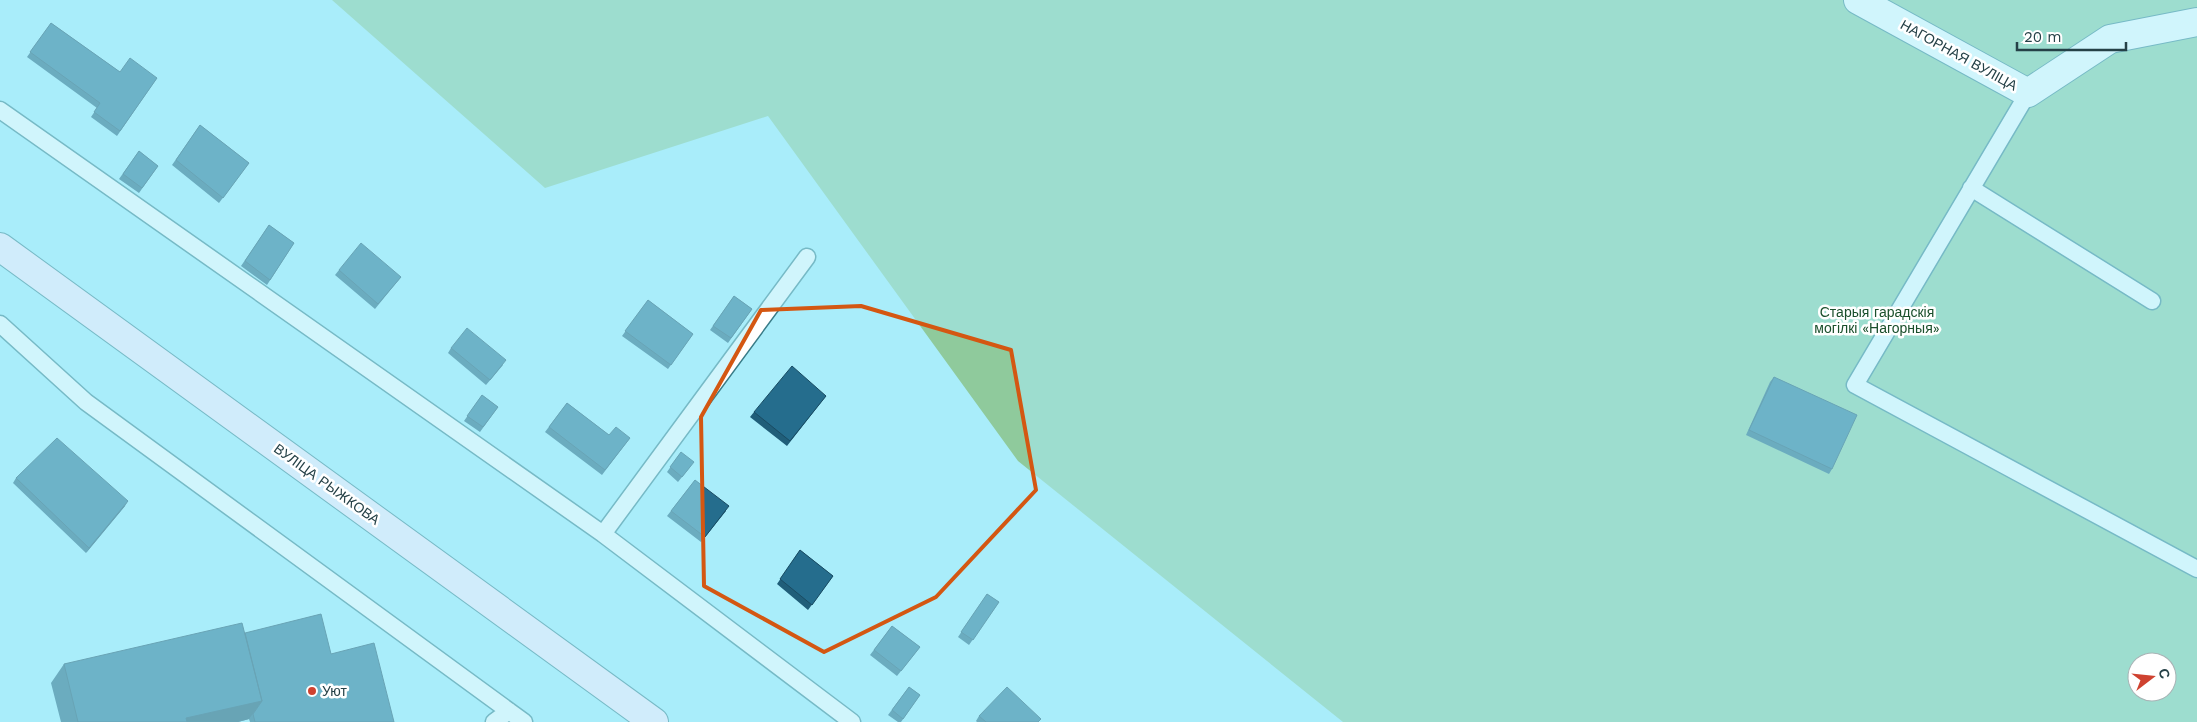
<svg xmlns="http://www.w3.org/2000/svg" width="2197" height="722" font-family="'Work Sans',sans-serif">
<rect width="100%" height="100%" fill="#a9edfa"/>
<path fill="#8fca9c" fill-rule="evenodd" d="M332 0H2197V722H1343L1018 461 768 116 545 188ZM2137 662H2167V692H2137Z"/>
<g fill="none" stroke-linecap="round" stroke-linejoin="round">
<defs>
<path id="service" d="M2028 93 1855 385 2197 569
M0 110 603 534 852 722
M1971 188 2152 301
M0 324 86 402 524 722
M603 534 807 257
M494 722 509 711"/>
<path id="minor" d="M1858 0 2028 93 2110 39 2197 22"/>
<path id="secondary" d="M0 247 654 722"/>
</defs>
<use href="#service" stroke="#397c88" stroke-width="19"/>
<use href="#minor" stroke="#397c88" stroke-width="30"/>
<use href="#secondary" stroke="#397c88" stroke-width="30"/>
<use href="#service" stroke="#fff" stroke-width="16"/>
<use href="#minor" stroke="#fff" stroke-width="28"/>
<use href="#secondary" stroke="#feeafc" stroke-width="28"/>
</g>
<path fill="#205e79" d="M51 23 120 72 157 78 117 136 91 117 97 108 27 57Z
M200 125 249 163 219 203 172 165Z
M139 151 158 166 139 193 119 179Z
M269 225 294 243 267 285 241 266Z
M339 270 401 277 375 309 335 275Z
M734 296 752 309 728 343 710 330Z
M648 300 693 334 668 369 622 336Z
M451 348 503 365 486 385 448 353Z
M1774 377 1832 469 1829 474 1746 435 1770 382Z
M482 395 498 407 480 432 464 421Z
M826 396 787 446 750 417 754 412Z
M567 403 609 435 630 438 602 475 545 432Z
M681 452 690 467 678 482 667 472Z
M16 478 125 506 86 553 13 483Z
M695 480 726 511 701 542 667 516Z
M800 550 833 576 808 610 777 584Z
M987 594 999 602 969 645 958 637Z
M892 626 920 647 897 676 870 655Z
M245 633 331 654 394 722H250L249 719 238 722H61L51 683 64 664Z
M909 687 920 695 901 722H898L888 715Z
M979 716 1039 722H977L976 721Z"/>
<path fill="#1a4c63" d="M128 501 125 506 86 553 89 548Z
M262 701 249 719 238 722H184L186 718Z"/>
<path fill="#256d8d" stroke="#1a4c63" d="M51 23 120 72 130 58 157 78 120 131 94 112 100 103 30 52Z
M200 125 249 163 223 198 176 160Z
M139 151 158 166 142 188 123 174Z
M269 225 294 243 270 280 245 261Z
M361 243 401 277 378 304 339 270Z
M734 296 752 309 731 338 713 326Z
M648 300 693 334 671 365 625 331Z
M467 328 506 360 490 380 451 348Z
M792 366 826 396 790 441 754 412Z
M1774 377 1857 415 1832 469 1749 430Z
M482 395 498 407 483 427 467 416Z
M567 403 609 435 616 427 630 438 605 470 549 427Z
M57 438 128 501 89 548 16 478Z
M681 452 694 462 682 477 670 467Z
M695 480 729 506 705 537 671 511Z
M800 550 833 576 812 605 780 579Z
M987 594 999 602 973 640 961 632Z
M321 614 331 654 374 643 394 722H255L253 714 262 701 245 633Z
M242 623 262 701 186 718 187 722H78L64 664Z
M892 626 920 647 901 671 874 650Z
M909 687 920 695 903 719 892 710Z
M1007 687 1041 719 1038 722H986L979 716Z"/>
<path d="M0 0H2197V722H0ZM861 306 1011 350 1036 490 936 597 824 652 704 586 701 417 761 310Z" fill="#a9edfa" fill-opacity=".55" fill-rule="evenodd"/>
<path fill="none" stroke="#d45712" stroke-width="4" stroke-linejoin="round" d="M861 306 1011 350 1036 490 936 597 824 652 704 586 701 417 761 310Z"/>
<circle fill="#cf4230" stroke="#fff" stroke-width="2" cx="312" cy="691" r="5"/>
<g text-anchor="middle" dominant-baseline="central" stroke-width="5" stroke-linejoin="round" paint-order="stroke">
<g font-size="14" fill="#254147" stroke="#fff">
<text transform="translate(1959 55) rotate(29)">НАГОРНАЯ ВУЛІЦА</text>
<text transform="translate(327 484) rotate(36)">ВУЛІЦА РЫЖКОВА</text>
</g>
<g font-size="14" fill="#1a4f2b" stroke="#fff">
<text x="1877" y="312">Старыя гарадскія<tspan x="1877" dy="16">могілкі «Нагорныя»</tspan></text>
</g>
<g font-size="14" fill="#254147" stroke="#fff" text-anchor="start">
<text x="322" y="691">Уют</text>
</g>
</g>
<g transform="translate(2152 677) rotate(74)"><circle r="24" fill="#ffffff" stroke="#a8b3b5"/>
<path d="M0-4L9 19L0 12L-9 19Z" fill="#cf4230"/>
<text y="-8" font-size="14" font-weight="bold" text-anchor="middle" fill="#254147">С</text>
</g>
<path d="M2017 42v8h109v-8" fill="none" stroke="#254147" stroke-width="2.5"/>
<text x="2024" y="42" font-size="15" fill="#254147" stroke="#ffffff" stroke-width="4" paint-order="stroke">20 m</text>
</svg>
